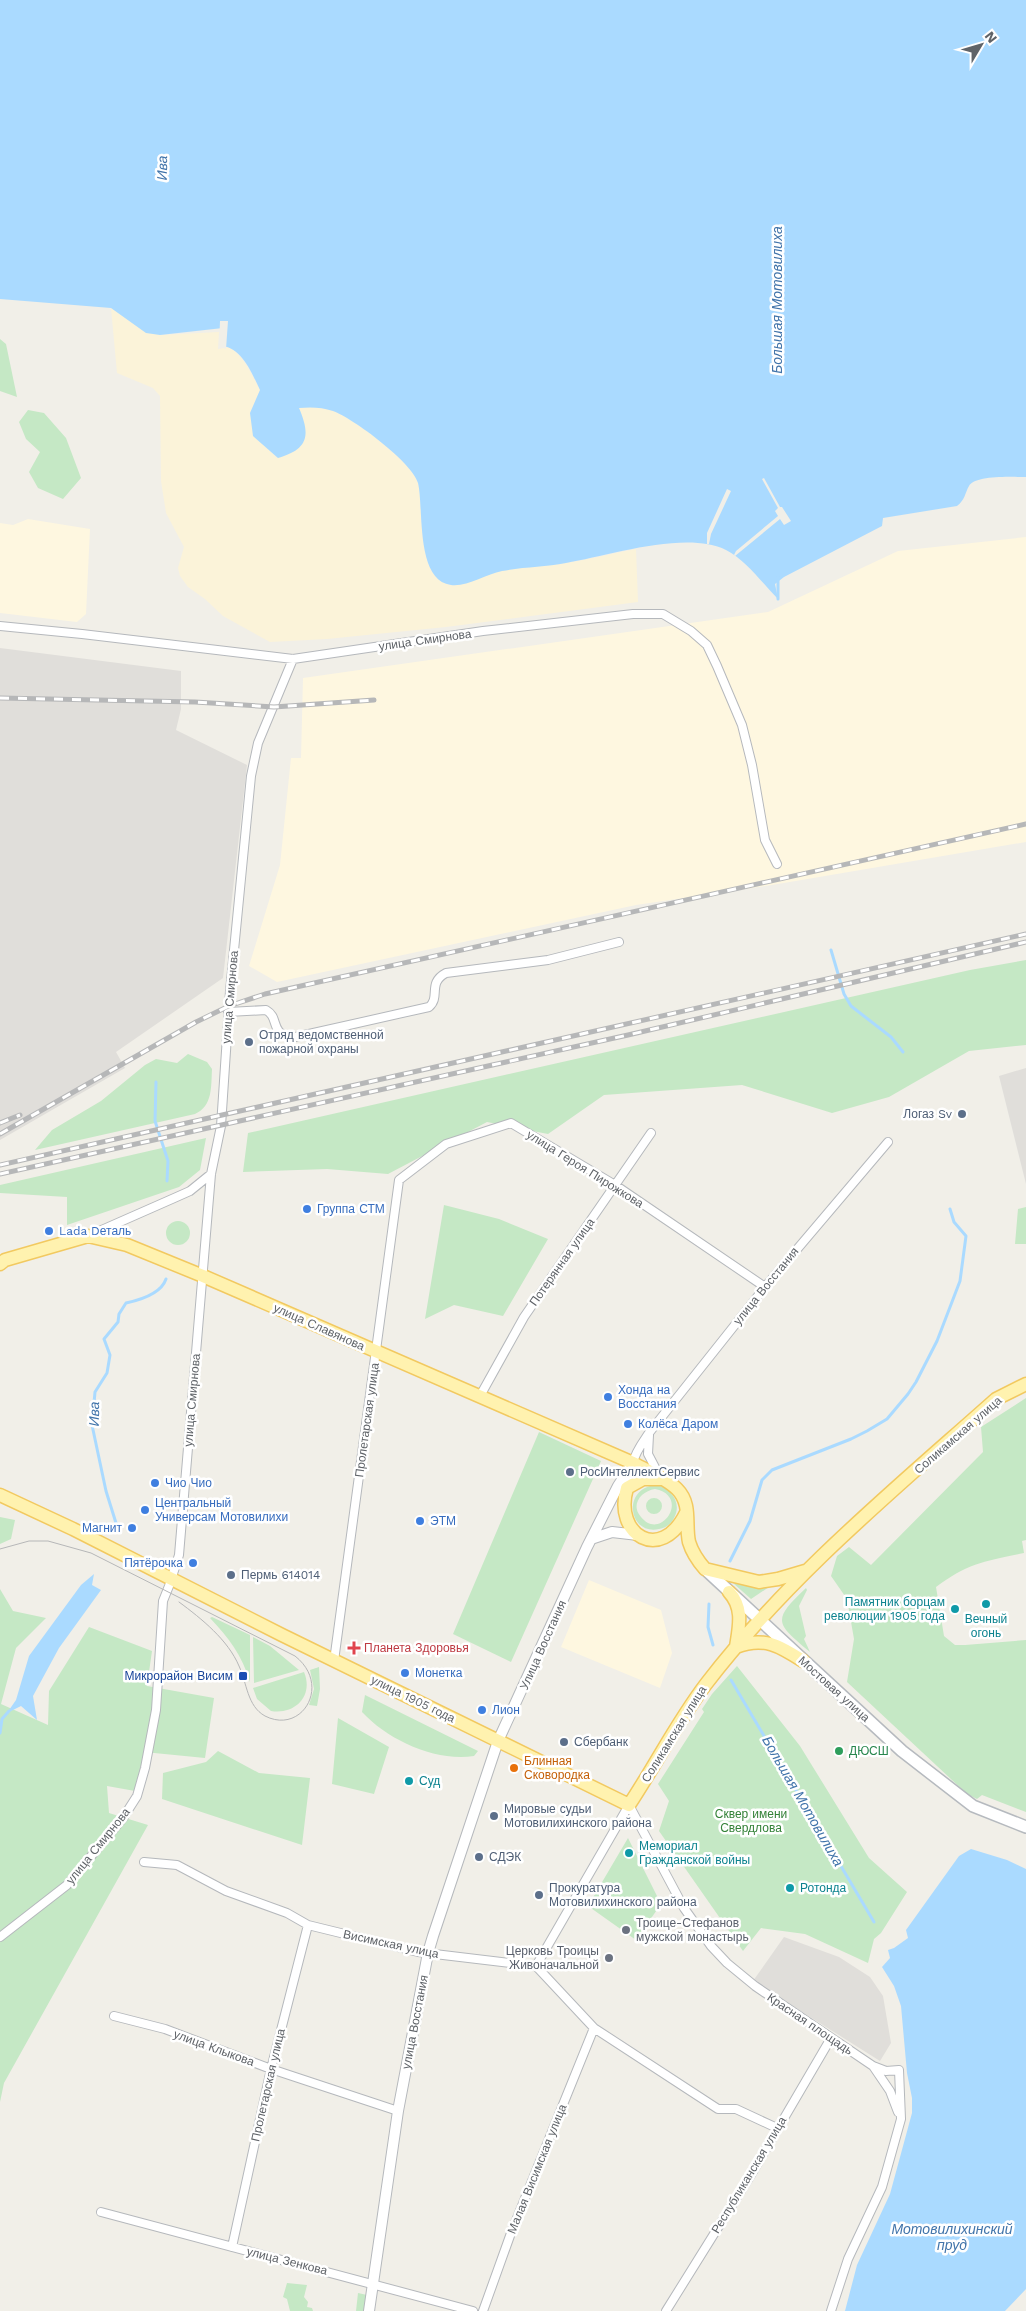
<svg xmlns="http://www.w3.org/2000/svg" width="1026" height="2311" font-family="'Work Sans',sans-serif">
<rect width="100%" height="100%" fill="#f1efe8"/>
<path fill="#fef7e0" d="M28 519 90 529 86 614 77 622 0 613V523L13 525Z
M1026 537V842L772 885 636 905 277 982 249 966 280 865 291 758H301L303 678 768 612 898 551Z
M589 1580 661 1610 672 1653 660 1688 561 1647Z"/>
<path fill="#e0deda" d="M0 648 181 671V709L176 730 247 765 223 978 116 1052 125 1068 0 1140Z
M1026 1068V1184L999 1076Z
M784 1937 839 1957 870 1977 883 1996 891 2043 880 2061 753 1981Z"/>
<path fill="#c5e8c5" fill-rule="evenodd" d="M0 339 6 344 17 397 0 391Z
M28 410 44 413 66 438 81 478 63 499 38 488 29 472 40 452 26 439 19 422Z
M1026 960V1045L969 1051 889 1097 832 1113 742 1085 604 1095 548 1134 487 1122 388 1174 327 1169 243 1172 248 1133 970 970Z
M188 1054 207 1062 212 1069C211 1086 213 1106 195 1114L35 1150 52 1130 101 1101 145 1065 156 1059 177 1063Z
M206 1138 200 1170 179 1187 67 1225V1197L0 1193V1185Z
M444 1205 499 1219 548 1239 503 1316 454 1305 425 1319Z
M1026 1207V1244H1015L1018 1209Z
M166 1233a12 12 0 1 1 24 0a12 12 0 1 1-24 0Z
M1026 1398V1540L1022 1541 1024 1553C985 1561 968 1563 936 1587L944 1636 955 1645H965L1026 1640V1812L982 1795 977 1799 967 1794 847 1682 854 1639 847 1599 831 1576 837 1556 849 1547 871 1565 983 1452 981 1427Z
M539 1432 601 1461 511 1662 453 1634Z
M658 1485C672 1490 682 1503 674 1518 671 1524 666 1528 659 1529 628 1536 621 1486 658 1485ZM655 1489C691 1496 661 1542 641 1517 630 1505 641 1491 655 1489Z
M646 1506a8 8 0 1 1 16 0a8 8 0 1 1-16 0Z
M0 1517 15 1520 11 1539 0 1544Z
M733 1583 769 1587 751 1599Z
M806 1588 807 1590 799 1606 806 1636 804 1639 810 1652C776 1623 771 1621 806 1588Z
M0 1589 13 1611 46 1618 16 1648 1 1704 48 1725 49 1691 89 1627 152 1651 147 1686 214 1698 205 1758 144 1752 135 1791 107 1786 109 1813 148 1825 4 2083 0 2102Z
M212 1617 250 1635V1682C242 1655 229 1638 210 1618Z
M253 1637 270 1646 299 1670 254 1683Z
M737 1666 800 1746 869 1858 907 1892 881 1933 874 1939 868 1963 805 1934 761 1928 743 1951 659 1831 669 1801 658 1784 704 1712 702 1709 712 1694Z
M319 1667 320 1689 317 1706 309 1705 314 1689 310 1670Z
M304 1672C314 1696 295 1715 271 1711L257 1699 253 1688Z
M365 1695 478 1751 474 1756C435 1762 388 1740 362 1712Z
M338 1718 389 1747 374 1794 332 1784Z
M218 1751 259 1773 310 1778 302 1845 162 1799 163 1773 206 1762Z
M628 1838 661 1904 636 1940 588 1906Z
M287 2283 307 2285 304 2297 308 2302 307 2307 312 2308 313 2311H290L287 2299 283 2297Z
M358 2293 367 2295 365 2311H356Z"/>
<path fill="#fbf3d9" d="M111 308 160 335 219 332 218 349 229 347C244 356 252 375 260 390L250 413 267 448 277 458 299 407C311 407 322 407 333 411 353 418 413 463 418 483 425 508 414 579 451 585 464 587 478 576 490 573 515 567 541 567 565 563 589 560 612 553 636 549L638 602 446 627 327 639 270 642 223 616 205 599 188 587 180 576 178 568 184 547 166 513 161 481 160 396 153 388 117 373Z"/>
<path fill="#aadaff" d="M0 0H1026V477C1014 477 975 475 969 486 965 493 965 500 957 506L883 518 882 526 784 577 775 584 778 599C762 583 746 560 726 550 686 530 608 556 566 563 545 567 523 567 502 571 486 574 467 587 451 585 415 580 424 508 418 483 413 463 353 418 333 411 322 407 310 407 299 408 311 436 308 449 278 458L253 436 250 413 260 390C252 373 242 348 222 346L223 328 160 335 146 333 111 308 0 299Z
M94 1574 92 1585 101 1590 59 1648 33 1696 37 1720 21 1706 7 1713 16 1700 29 1656 81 1585Z
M971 1849 1007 1860 1026 1869V2289L1005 2311H845L857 2265 890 2194 912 2113V2098L907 2073 901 2006 894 1986 882 1967 890 1958 888 1950 894 1948 908 1938 906 1930 959 1856Z"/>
<path fill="#f1efe8" d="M220 321H228L226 349 219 346Z
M764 478 780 507H782L791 521 784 525 780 519 735 556 734 555 736 551 778 516 775 511 778 508 762 479Z
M727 489 731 491 711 534 709 544H707V533Z"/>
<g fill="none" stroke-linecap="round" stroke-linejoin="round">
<path stroke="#aadaff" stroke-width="3" d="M778 577V599
M831 950 844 994 851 1006 891 1037 903 1052
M156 1082 155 1121 168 1161 167 1181
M116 1523 106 1491 92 1425 95 1392 107 1373 110 1355 104 1339 118 1322 119 1314 126 1303C140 1300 161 1294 166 1279
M730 1561 750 1521 762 1480 772 1470 851 1439 867 1431 887 1419 908 1394 916 1382 937 1341 960 1281 966 1236 954 1222 950 1209
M709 1604 708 1627 713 1645
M731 1680 874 1922
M0 1733 2 1719 9 1711"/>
<defs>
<path id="minor" d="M0 626 82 634 293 659 483 631 633 614H663L691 631 707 645 717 666 742 725 752 765 765 840 777 864
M228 1012 266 1010C280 1018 269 1032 291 1038L429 1007C441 997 427 983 446 973L548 960 619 942
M88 1236 172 1199 190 1191 211 1174
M480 1396 524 1317 651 1133
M649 1435 648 1454 659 1475
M628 1487C632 1478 632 1472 633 1463 635 1452 643 1442 649 1433L765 1287 888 1142
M334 1661 399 1180 446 1144 511 1123 615 1185 765 1287
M629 1805 684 1908 711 1946 727 1963 755 1986 873 2066 886 2071 899 2070 901 2119 882 2187 848 2259 831 2311
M144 1862 177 1865 226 1891 287 1913 308 1925 418 1952 536 1966 594 2028 718 2109H736L777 2128
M0 1937 67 1885 123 1818 137 1796 145 1768 156 1710 163 1601 169 1586 179 1555 211 1174 221 1126 230 991 251 776 258 743 293 659
M536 1966 629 1805
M114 2016 165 2029 271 2069 398 2111
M873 2066 890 2091 898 2112
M101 2212 473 2311
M232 2247 271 2069 308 1925
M483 2311 511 2233 594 2028
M666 2311 752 2173 831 2038"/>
<path id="tertiary" d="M591 1539 612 1532 638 1535
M369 2311 398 2111 428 1953 433 1936 498 1741 587 1547 618 1486 633 1463"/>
<path id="secondary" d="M705 1569 902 1751 973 1806 1026 1827"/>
<path id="primary" d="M0 1264 5 1260 88 1236 127 1245 203 1276 633 1463C647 1471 666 1478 677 1489 692 1504 685 1524 689 1542 692 1552 698 1561 705 1569L759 1582 778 1579 805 1571
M662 1479H643L627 1488C613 1535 661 1564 686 1513
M0 1495 73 1529 282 1635 629 1805C655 1766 677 1722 706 1684 789 1576 895 1489 996 1399L1026 1384
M729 1592C744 1608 739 1627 736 1647
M736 1647C764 1636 780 1646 803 1661"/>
</defs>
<use href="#minor" stroke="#b5b8bc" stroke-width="10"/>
<use href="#tertiary" stroke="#b5b8bc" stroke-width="12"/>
<use href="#secondary" stroke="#b6babf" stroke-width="14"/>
<use href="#primary" stroke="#f2c960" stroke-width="15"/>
<use href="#minor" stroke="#fff" stroke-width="8"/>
<use href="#tertiary" stroke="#fff" stroke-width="10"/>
<use href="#secondary" stroke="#fff" stroke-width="11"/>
<use href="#primary" stroke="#fff2af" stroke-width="12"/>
<path stroke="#b6b7b8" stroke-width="1" d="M0 1549 29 1541H48L91 1553 295 1656C332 1685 302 1735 265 1716 247 1706 247 1683 239 1666 228 1640 202 1619 179 1602"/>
<defs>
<path id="rail" d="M0 698 195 702 274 707 374 700
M0 1123 20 1115
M0 1134 196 1022 229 1006 265 994 1026 824
M0 1165 1026 934
M0 1174 628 1035 1026 942"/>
</defs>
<use href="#rail" stroke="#b6b7b8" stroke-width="5"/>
<use href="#rail" stroke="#fff" stroke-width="3" stroke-dasharray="9" stroke-linecap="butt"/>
</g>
<g fill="#5c6f8a" stroke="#fff" stroke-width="2">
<circle cx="249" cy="1042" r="5"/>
<circle cx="962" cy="1114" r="5"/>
<circle cx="570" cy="1472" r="5"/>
<circle cx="231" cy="1575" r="5"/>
<circle cx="564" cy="1742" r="5"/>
<circle cx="494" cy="1816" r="5"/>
<circle cx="479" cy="1857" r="5"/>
<circle cx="539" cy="1895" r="5"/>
</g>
<g fill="#3f7fe0" stroke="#fff" stroke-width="2">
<circle cx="307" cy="1209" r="5"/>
<circle cx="49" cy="1231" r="5"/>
<circle cx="608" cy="1397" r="5"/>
<circle cx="628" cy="1424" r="5"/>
<circle cx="155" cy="1483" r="5"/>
<circle cx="145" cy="1510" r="5"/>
<circle cx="420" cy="1521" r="5"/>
<circle cx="132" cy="1528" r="5"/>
<circle cx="193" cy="1563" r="5"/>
<circle cx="405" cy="1673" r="5"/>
<circle cx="482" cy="1710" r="5"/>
</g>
<g fill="#0f9aa8" stroke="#fff" stroke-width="2">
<circle cx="986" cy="1604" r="5"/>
<circle cx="955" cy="1609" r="5"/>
<circle cx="409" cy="1781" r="5"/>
<circle cx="629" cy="1853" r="5"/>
<circle cx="790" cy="1888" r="5"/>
</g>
<path fill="#e0444e" stroke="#fff" stroke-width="2" d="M351.5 1640.5h5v5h5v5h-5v5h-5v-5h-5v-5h5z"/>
<rect fill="#1a4fb4" stroke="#fff" stroke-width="2" x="238" y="1671" width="10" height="10" rx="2.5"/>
<circle fill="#2e9e5b" stroke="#fff" stroke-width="2" cx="839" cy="1751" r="5"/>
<circle fill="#e8710a" stroke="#fff" stroke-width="2" cx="514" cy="1768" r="5"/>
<g fill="#6b7280" stroke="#fff" stroke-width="2">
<circle cx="626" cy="1930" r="5"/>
<circle cx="609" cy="1958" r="5"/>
</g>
<g text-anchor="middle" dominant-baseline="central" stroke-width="5" stroke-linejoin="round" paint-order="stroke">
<g font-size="12" fill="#5f6368" stroke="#fff">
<text transform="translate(425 640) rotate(-8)">улица Смирнова</text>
<text transform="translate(230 997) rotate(-85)">улица Смирнова</text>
<text transform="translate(585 1169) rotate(32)">улица Героя Пирожкова</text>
<text transform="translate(562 1262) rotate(-55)">Потерянная улица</text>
<text transform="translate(766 1286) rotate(-51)">улица Восстания</text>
<text transform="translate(319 1327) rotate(24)">улица Славянова</text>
<text transform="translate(192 1400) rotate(-85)">улица Смирнова</text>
<text transform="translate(367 1420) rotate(-82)">Пролетарская улица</text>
<text transform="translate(958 1435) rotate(-41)">Соликамская улица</text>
<text transform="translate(543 1645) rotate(-66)">Улица Восстания</text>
<text transform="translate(834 1689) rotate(42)">Мостовая улица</text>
<text transform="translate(413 1699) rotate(26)">улица 1905 года</text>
<text transform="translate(674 1734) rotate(-58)">Соликамская улица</text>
<text transform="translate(98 1846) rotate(-51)">улица Смирнова</text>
<text transform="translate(391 1944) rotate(12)">Висимская улица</text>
<text transform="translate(415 2022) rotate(-79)">улица Восстания</text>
<text transform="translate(810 2024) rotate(34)">Красная площадь</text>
<text transform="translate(214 2048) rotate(20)">улица Клыкова</text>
<text transform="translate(268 2085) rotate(-77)">Пролетарская улица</text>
<text transform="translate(537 2169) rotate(-68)">Малая Висимская улица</text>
<text transform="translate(749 2175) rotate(-59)">Республиканская улица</text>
<text transform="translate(287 2261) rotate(14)">улица Зенкова</text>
</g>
<g font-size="12" fill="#4e5e75" stroke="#fff" text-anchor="start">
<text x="259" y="1035">Отряд ведомственной<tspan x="259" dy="14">пожарной охраны</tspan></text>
<text x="952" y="1114" text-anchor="end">Логаз Sv</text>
<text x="580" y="1472">РосИнтеллектСервис</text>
<text x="241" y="1575">Пермь 614014</text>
<text x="574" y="1742">Сбербанк</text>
<text x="504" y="1809">Мировые судьи<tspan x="504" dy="14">Мотовилихинского района</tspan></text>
<text x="489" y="1857">СДЭК</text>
<text x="549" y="1888">Прокуратура<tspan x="549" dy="14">Мотовилихинского района</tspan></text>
</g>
<g font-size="12" fill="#366cbe" stroke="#fff" text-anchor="start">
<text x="317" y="1209">Группа СТМ</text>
<text x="59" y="1231">Lada Dеталь</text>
<text x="618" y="1390">Хонда на<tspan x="618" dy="14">Восстания</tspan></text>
<text x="638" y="1424">Колёса Даром</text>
<text x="165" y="1483">Чио Чио</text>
<text x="155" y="1503">Центральный<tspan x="155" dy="14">Универсам Мотовилихи</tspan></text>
<text x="430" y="1521">ЭТМ</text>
<text x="122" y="1528" text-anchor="end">Магнит</text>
<text x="183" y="1563" text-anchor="end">Пятёрочка</text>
<text x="415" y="1673">Монетка</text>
<text x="492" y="1710">Лион</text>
</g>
<g font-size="12" fill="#0d838f" stroke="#fff" text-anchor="start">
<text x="945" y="1602" text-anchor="end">Памятник борцам<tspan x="945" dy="14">революции 1905 года</tspan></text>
<text x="986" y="1619" text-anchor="middle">Вечный<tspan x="986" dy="14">огонь</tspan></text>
<text x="419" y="1781">Суд</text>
<text x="639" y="1846">Мемориал<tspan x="639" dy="14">Гражданской войны</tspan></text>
<text x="800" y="1888">Ротонда</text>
</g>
<g font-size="12" fill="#be3a42" stroke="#fff" text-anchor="start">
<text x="364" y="1648">Планета Здоровья</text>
</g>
<g font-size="12" fill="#164399" stroke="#fff" text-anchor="end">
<text x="233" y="1676">Микрорайон Висим</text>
</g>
<g font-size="12" fill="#27864d" stroke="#fff" text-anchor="start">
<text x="849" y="1751">ДЮСШ</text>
</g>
<g font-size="12" fill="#c56008" stroke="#fff" text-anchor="start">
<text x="524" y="1761">Блинная<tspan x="524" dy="14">Сковородка</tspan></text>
</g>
<g font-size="12" fill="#348238" stroke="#fff">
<text x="751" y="1814">Сквер имени<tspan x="751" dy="14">Свердлова</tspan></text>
</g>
<g font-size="12" fill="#5b616d" stroke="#fff" text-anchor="start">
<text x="636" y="1923">Троице-Стефанов<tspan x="636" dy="14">мужской монастырь</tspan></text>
<text x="599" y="1951" text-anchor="end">Церковь Троицы<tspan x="599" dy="14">Живоначальной</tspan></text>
</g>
<g font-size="14" font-style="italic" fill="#4174aa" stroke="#fff">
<text transform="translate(162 168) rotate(-89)">Ива</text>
<text transform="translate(777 300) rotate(-90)">Большая Мотовилиха</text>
<text transform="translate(94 1414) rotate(-89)">Ива</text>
<text transform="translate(803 1801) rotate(60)">Большая Мотовилиха</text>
<text x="952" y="2229">Мотовилихинский<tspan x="952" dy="16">пруд</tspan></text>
</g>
</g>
<g transform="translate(981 45) rotate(52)" stroke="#ffffff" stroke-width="4" paint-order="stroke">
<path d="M0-4L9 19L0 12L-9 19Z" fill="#5f6368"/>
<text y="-8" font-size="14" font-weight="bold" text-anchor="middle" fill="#5f6368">N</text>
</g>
</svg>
